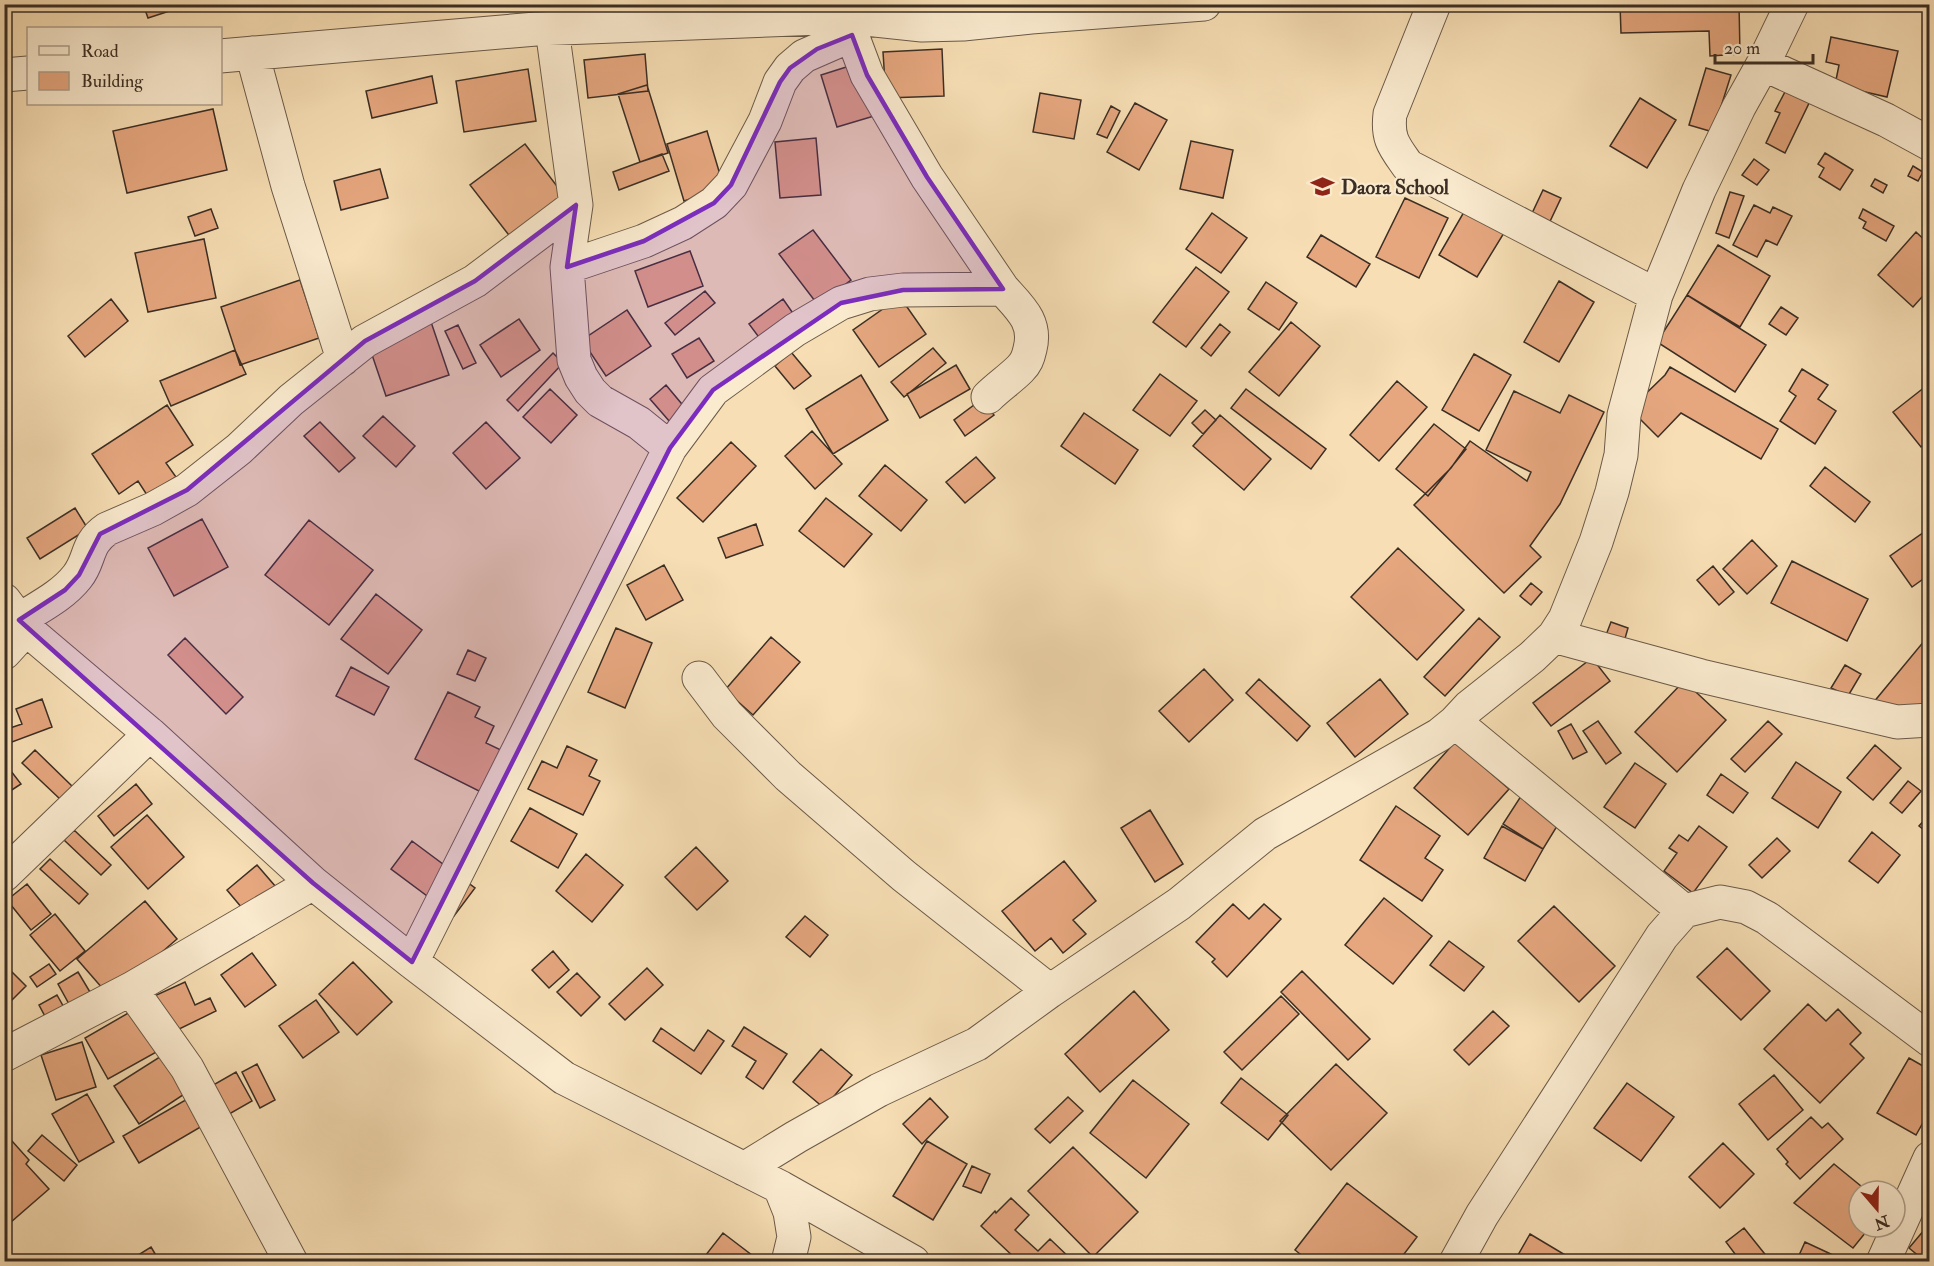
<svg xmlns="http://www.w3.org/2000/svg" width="1934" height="1266" font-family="'IM FELL Double Pica',serif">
<rect width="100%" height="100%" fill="#f7deb4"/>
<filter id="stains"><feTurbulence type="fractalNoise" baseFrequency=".00333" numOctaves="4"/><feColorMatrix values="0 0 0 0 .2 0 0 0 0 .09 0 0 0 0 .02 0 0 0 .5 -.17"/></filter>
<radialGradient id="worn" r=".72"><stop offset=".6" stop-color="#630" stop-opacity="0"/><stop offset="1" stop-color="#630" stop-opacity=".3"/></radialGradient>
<path fill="#e6a77f" stroke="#3b2e24" stroke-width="1.5" d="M143 4H191L148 18Z
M1620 4H1739L1740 54 1710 56 1709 31 1621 33Z
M1831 37 1898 51 1887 97 1835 85 1839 65 1826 62Z
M942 49 944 96 886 98 883 52Z
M645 54 648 91 588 98 584 60Z
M859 63 874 116 837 127 821 75Z
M1706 68 1731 75 1713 132 1689 125Z
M528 69 536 121 464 132 456 81Z
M432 76 437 103 372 118 366 91Z
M647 85 668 153 640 162 618 94Z
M1787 88 1811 99 1785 153 1766 143 1780 113 1775 111Z
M1040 93 1081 100 1074 139 1033 132Z
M1640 98 1676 120 1647 168 1610 146Z
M1135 103 1167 120 1139 170 1107 152Z
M1111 106 1120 111 1107 138 1097 134Z
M213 109 227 170 127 193 113 131Z
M707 131 724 188 684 201 667 144Z
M816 138 821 195 780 198 775 142Z
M1191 141 1233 150 1223 198 1180 189Z
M525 144 569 202 515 243 470 185Z
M1825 153 1853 170 1840 190 1819 177 1824 168 1818 164Z
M662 154 669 171 619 190 613 172Z
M1754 159 1769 170 1757 185 1742 175Z
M1913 166 1923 172 1918 181 1908 176Z
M380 169 388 198 341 210 334 181Z
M1875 179 1887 185 1883 193 1871 186Z
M1543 190 1561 198 1545 232 1527 224Z
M1730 192 1744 196 1729 238 1716 233Z
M1405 198 1448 218 1419 278 1376 257Z
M1468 205 1507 228 1477 277 1439 255Z
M1754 205 1770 213 1773 207 1792 216 1777 245 1766 240 1757 257 1733 245Z
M211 209 218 228 195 236 188 217Z
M1863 209 1894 226 1886 241 1863 228 1866 222 1859 218Z
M1212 213 1247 238 1221 273 1186 249Z
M813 230 851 280 818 305 779 254Z
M1916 232 1930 245V288L1913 307 1878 275Z
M1321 235 1370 264 1356 287 1307 257Z
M204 239 216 298 148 312 135 253Z
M1718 245 1770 276 1740 327 1687 295Z
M690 251 703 286 648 307 635 271Z
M1196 267 1229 292 1186 347 1153 322Z
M300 280 319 338 240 365 221 307Z
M1559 281 1594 302 1559 362 1524 342Z
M1266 282 1297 303 1279 330 1248 309Z
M705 291 715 303 675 335 665 323Z
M1687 295 1766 345 1735 392 1657 342Z
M900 297 926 334 879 367 853 330Z
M111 299 128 321 85 357 68 336Z
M783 299 797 319 764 344 749 324Z
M1781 307 1798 318 1786 335 1769 324Z
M627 310 651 346 606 376 582 340Z
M430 319 449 375 386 396 367 340Z
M519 319 540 350 501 377 480 345Z
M1291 322 1320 346 1279 396 1249 372Z
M1220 324 1230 332 1211 356 1201 348Z
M458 325 476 363 463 369 445 331Z
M699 338 714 361 687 378 672 354Z
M933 348 946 363 904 397 891 382Z
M235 350 246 374 171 406 160 381Z
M791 352 811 376 794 389 775 366Z
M553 353 563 363 518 411 507 400Z
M1474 354 1511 375 1479 431 1442 410Z
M956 365 970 389 920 418 907 394Z
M1670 367 1778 429 1761 459 1681 413 1658 437 1630 409 1665 375Z
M1802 369 1828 385 1818 399 1836 411 1815 444 1780 421 1796 396 1789 391Z
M1160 374 1197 401 1170 436 1133 410Z
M861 375 888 420 833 454 806 409Z
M1397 381 1427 407 1379 461 1350 435Z
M1930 383V439L1921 447 1893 412Z
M666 385 686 409 670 422 650 399Z
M550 389 577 415 551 443 523 417Z
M1246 389 1326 449 1311 469 1231 408Z
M1514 391 1560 413 1569 395 1604 412 1560 504 1530 546 1541 557 1504 593 1414 505 1451 468 1470 441 1527 481 1531 472 1486 450Z
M982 399 994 415 965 436 954 420Z
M167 405 193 445 166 463 176 477 147 495 138 481 119 494 92 454Z
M1205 410 1216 420 1203 434 1192 423Z
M1084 413 1138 450 1115 484 1061 446Z
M1220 415 1271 459 1244 490 1193 446Z
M383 416 415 446 396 467 363 436Z
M320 422 355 458 339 472 304 436Z
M486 422 520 458 486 489 453 453Z
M1434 424 1466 449 1428 496 1396 469Z
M812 431 842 464 815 489 785 456Z
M731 442 756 466 703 522 677 498Z
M976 457 995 478 965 503 946 482Z
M885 465 927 500 901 531 859 496Z
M1825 467 1870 502 1855 522 1810 486Z
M826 498 872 534 844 567 799 531Z
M75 508 88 529 40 559 27 538Z
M202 519 228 567 174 596 148 548Z
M309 520 373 570 329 625 265 575Z
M756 524 763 545 726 558 718 538Z
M1930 528V574L1912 587 1890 556Z
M1752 540 1777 566 1747 594 1723 569Z
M1398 548 1464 610 1417 660 1351 597Z
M1792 561 1868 599 1847 641 1771 603Z
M664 565 683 600 646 620 627 585Z
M1713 566 1734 592 1719 605 1697 580Z
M1531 583 1542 592 1531 605 1520 596Z
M376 594 422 630 388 674 341 639Z
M1479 618 1500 637 1445 696 1424 677Z
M1611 622 1628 628 1624 642 1606 635Z
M616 628 652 643 625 708 588 692Z
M771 637 800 662 753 715 725 690Z
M185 638 243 697 226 714 168 655Z
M1925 640 1930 644V714L1901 726 1873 703Z
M468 650 486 658 475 681 457 674Z
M1592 658 1610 681 1551 726 1533 703Z
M1845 665 1861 674 1848 696 1831 688Z
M351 667 389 687 374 715 336 696Z
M1204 669 1233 700 1189 742 1159 711Z
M1259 679 1310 726 1297 741 1246 693Z
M1380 679 1408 714 1355 757 1327 723Z
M1684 681 1726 720 1677 772 1635 732Z
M448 692 480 707 475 717 494 726 486 743 503 751 483 793 415 759Z
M42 699 52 727 4 745V730L22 724 16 709Z
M1598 721 1621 753 1606 764 1583 731Z
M1768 721 1782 734 1745 772 1731 759Z
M1571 724 1587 752 1573 759 1558 731Z
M1455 742 1509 789 1468 835 1414 788Z
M1875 745 1901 768 1873 800 1847 778Z
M567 746 597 760 589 776 600 781 583 815 528 789 542 761 557 768Z
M35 750 73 787 61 800 22 763Z
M4 762 21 784 4 795Z
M1796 762 1841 792 1818 828 1772 798Z
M1635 763 1666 784 1635 828 1604 807Z
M1721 774 1748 793 1733 813 1707 795Z
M1908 781 1921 791 1902 813 1890 803Z
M136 784 152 804 114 836 98 816Z
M1523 793 1562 818 1543 849 1503 824Z
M1396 806 1440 836 1425 858 1443 870 1422 901 1360 860Z
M530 808 577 834 558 868 511 841Z
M1150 810 1183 864 1155 882 1121 828Z
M1930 814V835L1919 826Z
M147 815 184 857 148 889 111 847Z
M1502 826 1543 849 1525 881 1484 858Z
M1699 826 1727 847 1693 893 1664 871 1677 853 1669 848 1679 835 1688 841Z
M74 830 111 865 101 875 64 840Z
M1872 832 1900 855 1878 883 1849 861Z
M1777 838 1790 851 1762 878 1749 865Z
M412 841 475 888 454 916 391 869Z
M696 847 728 881 697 910 665 877Z
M586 854 623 885 592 922 556 891Z
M50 859 88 894 79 904 40 869Z
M1064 861 1096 901 1073 920 1086 934 1063 953 1051 938 1035 951 1002 911Z
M257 865 282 894 252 920 227 890Z
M27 884 51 914 31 930 7 900Z
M1384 898 1432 936 1393 984 1345 945Z
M145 901 177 939 110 997 77 959Z
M1233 904 1249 919 1264 904 1281 919 1227 977 1212 962 1215 959 1196 942Z
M1554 906 1615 966 1579 1002 1518 941Z
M55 914 85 951 60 971 30 935Z
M805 916 828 935 810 957 786 937Z
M1449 941 1484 967 1464 991 1430 965Z
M1727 948 1770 991 1741 1020 1697 977Z
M553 951 569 970 549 988 532 970Z
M252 953 276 985 245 1007 221 975Z
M353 962 392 1002 357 1035 319 994Z
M4 964 26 986 4 1008Z
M49 964 56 974 37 987 30 977Z
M647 968 663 985 625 1020 609 1004Z
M1302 971 1370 1039 1348 1060 1281 992Z
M78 972 90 992 69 1004 58 984Z
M577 973 600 997 581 1016 557 992Z
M185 982 195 1005 210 998 216 1011 169 1034 152 997Z
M1134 991 1169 1030 1100 1092 1065 1054Z
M57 995 66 1011 47 1020 39 1005Z
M1281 996 1299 1014 1242 1070 1224 1052Z
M316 1000 339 1032 303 1058 279 1026Z
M1808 1004 1826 1021 1838 1009 1861 1033 1850 1044 1864 1058 1820 1103 1764 1049Z
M137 1008 160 1050 108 1079 85 1038Z
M1493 1011 1509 1026 1469 1065 1454 1050Z
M744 1027 787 1054 763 1089 746 1077 756 1061 732 1046Z
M661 1028 694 1051 708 1030 724 1041 701 1074 653 1041Z
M82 1042 96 1087 56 1100 41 1055Z
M821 1049 852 1075 824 1108 793 1082Z
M166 1053 189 1091 139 1124 114 1086Z
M1909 1058 1930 1070V1110L1916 1135 1877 1113Z
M257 1064 275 1100 260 1108 242 1072Z
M1336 1064 1387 1113 1331 1170 1280 1121Z
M236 1072 252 1101 224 1117 208 1088Z
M1774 1075 1803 1110 1768 1140 1739 1104Z
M1241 1078 1288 1115 1268 1140 1221 1103Z
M1133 1080 1189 1124 1146 1178 1090 1133Z
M1627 1083 1674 1117 1641 1161 1594 1128Z
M87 1094 114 1142 79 1162 52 1114Z
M1068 1097 1083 1111 1050 1143 1035 1129Z
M189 1098 204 1125 139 1163 123 1136Z
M930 1098 948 1117 922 1144 903 1124Z
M1811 1117 1822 1128 1828 1123 1843 1139 1800 1179 1786 1164 1788 1162 1777 1149Z
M42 1135 77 1165 64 1181 28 1151Z
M12 1141 29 1160 26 1164 49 1189 4 1228V1148Z
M927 1141 967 1164 933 1220 893 1196Z
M1723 1143 1754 1174 1720 1208 1689 1177Z
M1073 1147 1138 1212 1093 1257 1028 1191Z
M1834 1164 1867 1191H1859V1227H1870L1853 1248 1794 1203Z
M972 1166 990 1174 981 1193 963 1186Z
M1347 1183 1417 1237 1398 1262H1310L1295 1250Z
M1011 1198 1029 1215 1015 1230 1038 1251 1050 1239 1074 1262H1019L981 1226 995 1211 996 1213Z
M1930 1223V1262H1926L1909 1248Z
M1744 1228 1768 1258 1764 1262H1741L1726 1242Z
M723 1233 757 1259 755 1262H713L705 1256Z
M1530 1234 1577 1262H1514Z
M1805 1242 1848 1262H1796Z
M151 1247 160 1262H127Z"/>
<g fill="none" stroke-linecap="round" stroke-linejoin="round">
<defs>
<path id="street" d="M845 4 852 35 867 75 927 177 1003 289C1020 308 1037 322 1030 349 1028 358 1026 363 1020 369 1010 379 998 387 988 397
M1434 4 1390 114C1387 139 1394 146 1408 166L1656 295
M552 29 576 205 567 267 574 360 581 377 590 391 600 401 639 423 670 448
M252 53 288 186 343 359
M220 56 536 29 847 17 922 25 963 24 1031 17 1204 4
M1763 64 1886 120 1930 144
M4 75 28 73
M567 267 644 241 683 223 714 203 731 185 765 121 780 82 790 68 804 56 852 35
M4 600 26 629 150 734 313 883 412 962 564 1078 780 1187 913 1262
M19 620C39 607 62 596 77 577 91 560 85 544 107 529L153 509 187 490 239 449 291 400 365 341 475 281 576 205
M1554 636 1701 676 1897 722 1930 720
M4 653 26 629
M699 678 727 715 788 776 904 876 1050 991
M1455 722 1684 911
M4 875 150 734
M412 962 670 448 713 390 795 330 841 303 870 294 903 290 1003 289
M131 989 187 1068 291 1262
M4 1055 131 989 313 883
M744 1169 796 1137 879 1090 977 1044 1050 991 1179 904 1265 834 1439 735 1455 722 1469 707 1532 657 1554 636 1565 619 1596 542 1612 492 1621 455 1624 415 1656 295 1699 190 1739 107 1763 64 1792 4
M780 1187 790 1212 794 1237 788 1262
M1456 1262 1482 1215 1662 936 1684 911 1720 902 1746 907 1767 918 1930 1040
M1883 1262 1930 1158"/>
</defs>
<use href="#street" stroke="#6a5a48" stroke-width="35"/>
<use href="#street" stroke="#faeace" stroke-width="33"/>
</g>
<path fill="#7b2cbf" fill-opacity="0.2" stroke="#7b2cbf" stroke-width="4.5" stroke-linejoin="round" d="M852 35 867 75 927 177 1003 289 903 290 841 303 713 390 670 448 412 962 313 883 19 620 65 590 79 575 100 534 187 490 365 341 475 281 576 205 567 267 644 241 714 203 731 185 780 82 790 68 817 49Z"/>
<defs>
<symbol id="school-bare" viewBox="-9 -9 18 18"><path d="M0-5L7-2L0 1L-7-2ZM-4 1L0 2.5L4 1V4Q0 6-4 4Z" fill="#8f2418" stroke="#faeace" stroke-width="2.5" paint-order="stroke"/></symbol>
</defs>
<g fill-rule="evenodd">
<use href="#school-bare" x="1306" y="170" width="33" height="33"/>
</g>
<g text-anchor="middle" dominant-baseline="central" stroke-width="4.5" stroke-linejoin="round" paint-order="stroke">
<g font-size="20" font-weight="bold" fill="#3b2e24" stroke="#faeace" text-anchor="start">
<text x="1341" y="187">Daora School</text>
</g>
</g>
<rect width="1934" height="1266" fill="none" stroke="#f7deb4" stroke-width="24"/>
<rect x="6" y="6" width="1922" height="1254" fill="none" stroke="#3b2e24" stroke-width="3"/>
<rect x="12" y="12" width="1910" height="1242" fill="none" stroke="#3b2e24" stroke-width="1.5"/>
<rect x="27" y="27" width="195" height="78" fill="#faeace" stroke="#ae9f8a" stroke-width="1.5"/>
<rect x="39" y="46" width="30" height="9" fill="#faeace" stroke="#ae9f8a" stroke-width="1.5"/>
<text x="81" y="57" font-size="18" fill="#3b2e24">Road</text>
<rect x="39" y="72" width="30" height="18" fill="#e6a77f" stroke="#ae9f8a" stroke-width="1.5"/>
<text x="81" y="87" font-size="18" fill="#3b2e24">Building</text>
<g transform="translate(1877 1209) rotate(160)"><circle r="28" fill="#faeace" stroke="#ae9f8a" stroke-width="1.5"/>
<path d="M0-4.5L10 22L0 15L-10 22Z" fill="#8f2418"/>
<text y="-9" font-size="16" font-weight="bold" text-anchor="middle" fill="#3b2e24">N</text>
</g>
<path d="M1715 54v9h98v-9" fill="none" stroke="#3b2e24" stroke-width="3"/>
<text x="1724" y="54" font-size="18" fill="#3b2e24" stroke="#faeace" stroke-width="4.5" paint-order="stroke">20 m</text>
<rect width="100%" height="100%" filter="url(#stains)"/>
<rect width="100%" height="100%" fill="url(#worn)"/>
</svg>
